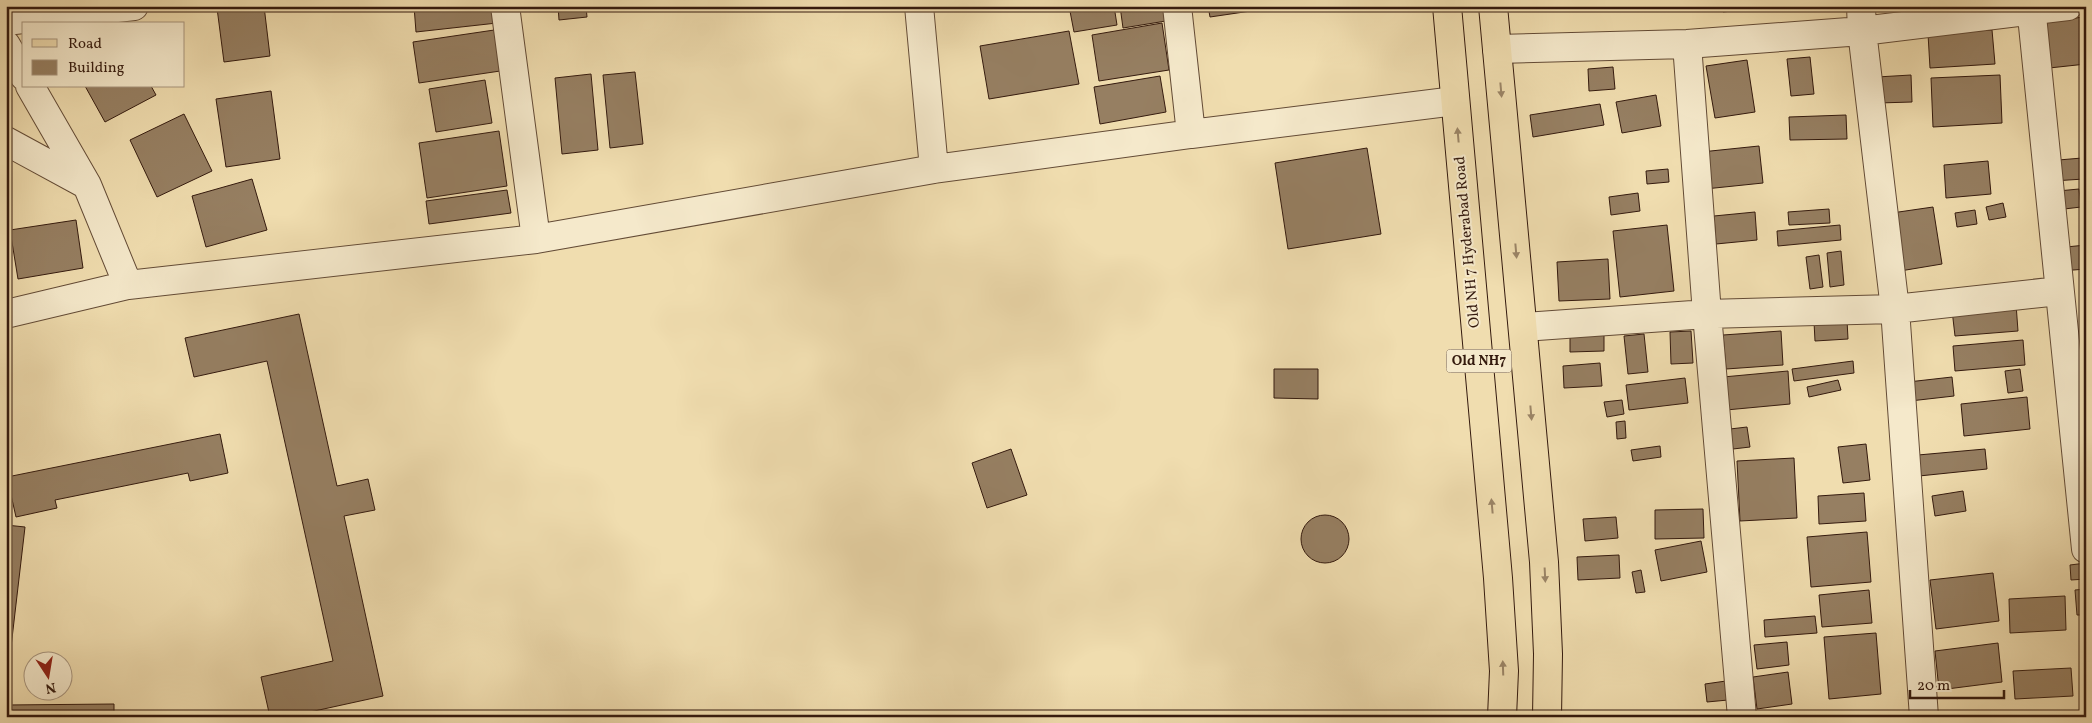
<svg xmlns="http://www.w3.org/2000/svg" width="2092" height="723" font-family="Vollkorn,serif">
<rect width="100%" height="100%" fill="#f0ddaf"/>
<filter id="stains"><feTurbulence type="fractalNoise" baseFrequency=".004" numOctaves="4"/><feColorMatrix values="0 0 0 0 .2 0 0 0 0 .09 0 0 0 0 .02 0 0 0 .5 -.17"/></filter>
<radialGradient id="worn" r=".72"><stop offset=".6" stop-color="#630" stop-opacity="0"/><stop offset="1" stop-color="#630" stop-opacity=".3"/></radialGradient>
<path fill="#967f62" stroke="#341a0e" d="M233 6H264L270 56 224 62 217 8Z
M414 6H496L497 23 416 32Z
M558 6H586L587 17 559 20Z
M1069 6H1114L1117 25 1074 32Z
M1120 6H1164L1166 21 1123 28Z
M1208 6H1285L1210 17Z
M1304 6H1342L1305 11Z
M1722 6H1757L1758 8 1723 12Z
M2083 17 2086 36V64L2040 69 2034 24Z
M1162 23 1169 70 1099 81 1092 35Z
M501 29 507 70 419 83 413 42Z
M1992 30 1995 64 1930 68 1928 34Z
M1069 31 1079 84 989 99 980 46Z
M1810 57 1814 94 1791 96 1787 59Z
M1747 60 1755 112 1715 118 1706 66Z
M1613 67 1615 89 1589 91 1588 69Z
M635 72 643 144 610 148 603 75Z
M591 74 598 150 562 154 555 78Z
M1911 75 1912 102 1878 103 1877 77Z
M2000 75 2002 123 1933 127 1931 78Z
M1160 76 1166 112 1100 124 1094 87Z
M485 80 492 123 436 132 429 89Z
M85 86H151L156 95 105 122Z
M271 91 280 159 226 167 216 99Z
M1656 95 1661 126 1622 133 1616 102Z
M1600 104 1604 125 1533 137 1530 115Z
M184 114 212 171 157 197 130 140Z
M1846 115 1847 139 1790 140 1789 117Z
M499 131 507 186 427 198 419 143Z
M1759 146 1763 183 1705 189 1701 152Z
M1367 148 1381 234 1288 249 1275 163Z
M2082 158 2084 179 2037 182 2035 162Z
M1988 161 1991 194 1946 198 1944 165Z
M1668 169 1669 182 1647 184 1646 171Z
M252 179 267 230 206 247 192 196Z
M2079 189 2081 207 2039 212 2037 193Z
M507 190 511 213 429 224 426 201Z
M1638 193 1640 211 1611 215 1609 197Z
M2003 203 2006 217 1989 220 1986 207Z
M1933 207 1942 264 1888 273 1878 215Z
M1829 209 1830 223 1789 225 1788 212Z
M1975 210 1977 224 1957 227 1955 213Z
M1755 212 1757 240 1716 244 1714 216Z
M76 220 83 268 18 279 10 230Z
M1667 225 1674 291 1620 297 1613 231Z
M1840 225 1841 240 1778 246 1777 231Z
M2086 245V269L2048 272 2046 249Z
M1841 251 1844 285 1830 287 1827 253Z
M1819 255 1823 287 1810 289 1806 257Z
M1608 259 1610 299 1559 301 1557 262Z
M2016 304 2018 331 1955 336 1952 310Z
M299 314 337 486 368 479 375 510 344 516 383 696 287 717H270L261 677 333 661 267 361 194 377 185 338Z
M1847 320 1848 339 1815 341 1814 322Z
M1691 331 1693 363 1671 364 1670 332Z
M1781 331 1783 365 1726 369 1723 335Z
M1570 334H1604V351L1570 352Z
M1644 334 1648 372 1628 374 1624 336Z
M2023 340 2025 365 1955 371 1953 346Z
M1853 361 1854 373 1794 381 1792 369Z
M1600 363 1602 386 1564 388 1563 366Z
M1274 369H1318V399L1274 398Z
M2020 369 2023 391 2008 393 2005 371Z
M1788 371 1790 404 1726 410 1723 377Z
M1952 377 1954 396 1910 401 1908 382Z
M1685 378 1688 403 1629 410 1626 385Z
M1838 380 1841 390 1809 397 1807 387Z
M2027 397 2030 429 1964 436 1961 404Z
M1622 400 1624 414 1607 417 1604 402Z
M1625 421 1626 438 1617 439 1616 422Z
M1747 427 1750 447 1733 449 1730 429Z
M220 434 228 473 190 481 188 473 55 500 57 508 16 517 7 477Z
M1866 444 1870 480 1843 483 1838 447Z
M1660 446 1661 457 1633 461 1631 450Z
M1011 449 1027 495 987 508 972 463Z
M1985 449 1987 469 1919 476 1918 455Z
M1794 458 1797 518 1740 521 1737 461Z
M1963 491 1966 511 1935 516 1932 496Z
M1864 493 1866 521 1819 524 1818 496Z
M1703 509 1704 538 1655 539V510Z
M1301 539a24 24 0 1 1 48 0a24 24 0 1 1-48 0Z
M1616 517 1618 538 1585 541 1583 519Z
M6 525 25 527 6 690Z
M1867 532 1871 582 1811 587 1807 537Z
M1701 541 1707 572 1661 581 1655 550Z
M1619 555 1620 578 1578 580 1577 557Z
M2086 563V579L2071 580 2070 565Z
M1641 570 1645 592 1636 593 1632 572Z
M1993 573 1999 621 1936 629 1930 580Z
M2086 589V615H2077L2075 590Z
M1869 590 1872 623 1822 627 1819 595Z
M2065 596 2066 630 2010 633 2009 599Z
M1815 616 1817 633 1765 637 1764 620Z
M1876 633 1881 694 1829 699 1824 637Z
M1787 642 1789 665 1757 669 1754 645Z
M1998 643 2002 682 1939 690 1935 651Z
M2071 668 2073 696 2015 699 2013 671Z
M1788 672 1792 704 1757 709 1753 677Z
M1726 681 1728 700 1707 702 1705 684Z
M114 704V717H6V705Z"/>
<g fill="none" stroke-linecap="round" stroke-linejoin="round">
<defs>
<path id="minor" d="M505 6 536 239
M919 6 934 169
M1177 6 1191 134 1455 101
M1861 6 1862 31 1895 309 1924 717
M2031 6 2086 549
M6 21 134 6
M1687 44 1707 314 1742 717
M6 45 24 76
M1497 49 1687 44 1862 31 2068 6
M30 86 87 185
M6 141 87 185 128 285 6 314
M128 285 536 239 934 169 1191 134
M1523 327 1707 314 1895 309 2059 291"/>
<path id="major" d="M1447 6 1498 578 1504 671 1502 717
M1493 6 1544 562 1548 654 1547 717"/>
</defs>
<use href="#minor" stroke="#634b36" stroke-width="30"/>
<use href="#major" stroke="#341a0e" stroke-width="30"/>
<use href="#minor" stroke="#f5e9cb" stroke-width="28"/>
<use href="#major" stroke="#f0ddaf" stroke-width="28"/>
</g>
<defs><path id="oneway-solid" d="M-6-.8H1V-3.2L6.5 0L1 3.2V.8H-6Z" transform="scale(1.25)"/></defs>
<g fill="#9b8567">
<use href="#oneway-solid" transform="translate(1501 90) rotate(85)"/>
<use href="#oneway-solid" transform="translate(1458 135) rotate(-95)"/>
<use href="#oneway-solid" transform="translate(1516 251) rotate(85)"/>
<use href="#oneway-solid" transform="translate(1531 413) rotate(85)"/>
<use href="#oneway-solid" transform="translate(1492 506) rotate(-95)"/>
<use href="#oneway-solid" transform="translate(1545 575) rotate(87)"/>
<use href="#oneway-solid" transform="translate(1503 668) rotate(-92)"/>
</g>
<g text-anchor="middle" dominant-baseline="central" stroke-width="4" stroke-linejoin="round" paint-order="stroke">
<rect fill="#f5e9cb" stroke="#6e5847" stroke-width="1" x="1446.5" y="349.5" width="65" height="23" rx="4"/>
<g font-size="14" font-weight="bold" fill="#341a0e">
<text x="1479" y="361">Old NH7</text>
</g>
<g font-size="15" fill="#341a0e" stroke="#f5e9cb">
<text transform="translate(1468 242) rotate(-95)">Old NH 7 Hyderabad Road</text>
</g>
</g>
<rect width="2092" height="723" fill="none" stroke="#f0ddaf" stroke-width="25"/>
<rect x="8" y="8" width="2077" height="708" fill="none" stroke="#341a0e" stroke-width="2.5"/>
<rect x="12" y="12" width="2067" height="698" fill="none" stroke="#341a0e"/>
<rect x="22" y="22" width="162" height="65" fill="#f5e9cb" stroke="#a8967f"/>
<rect x="32" y="39" width="25" height="8" fill="#f0ddaf" stroke="#a8967f"/>
<text x="68" y="48" font-size="15" fill="#341a0e">Road</text>
<rect x="32" y="60" width="25" height="15" fill="#967f62" stroke="#a8967f"/>
<text x="68" y="72" font-size="15" fill="#341a0e">Building</text>
<g transform="translate(48 676) rotate(168)"><circle r="24" fill="#f5e9cb" stroke="#a8967f"/>
<path d="M0-4L9 19L0 12L-9 19Z" fill="#8f2418"/>
<text y="-8" font-size="14" font-weight="bold" text-anchor="middle" fill="#341a0e">N</text>
</g>
<path d="M1910 690v8h94v-8" fill="none" stroke="#341a0e" stroke-width="2.5"/>
<text x="1917" y="690" font-size="15" fill="#341a0e" stroke="#f5e9cb" stroke-width="4" paint-order="stroke">20 m</text>
<rect width="100%" height="100%" filter="url(#stains)"/>
<rect width="100%" height="100%" fill="url(#worn)"/>
</svg>
